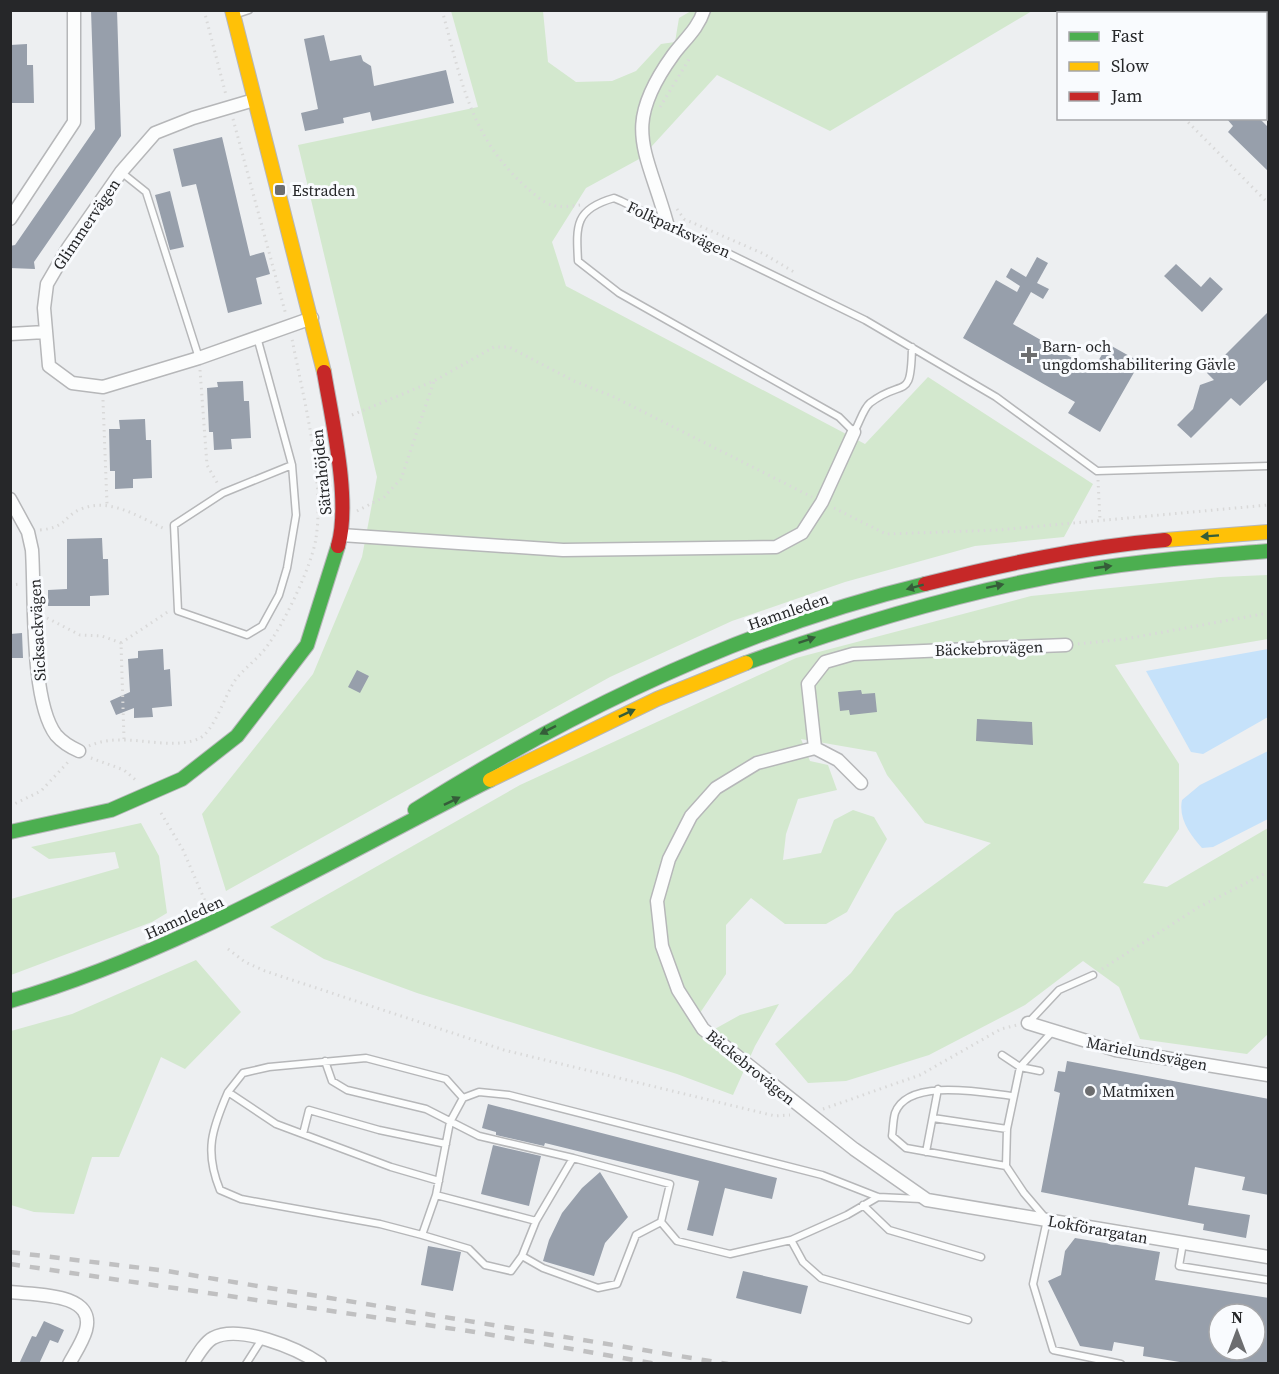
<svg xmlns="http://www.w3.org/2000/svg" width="1279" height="1374" font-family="'Source Serif 4',serif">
<rect width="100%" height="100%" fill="#edeff1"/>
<path fill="#d3e8ce" d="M451 11H543L548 62 576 82 612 81 636 71 661 44 675 42 679 18 691 11H1032L830 131 717 75 641 158 586 188 552 242 566 286 865 444 928 377 1093 484 1064 537 975 546 845 582 732 621 610 677 226 891 202 814 313 674 362 557 377 477 298 145 478 107Z
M1268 575V639L1115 665 1179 764V829L1143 883 1167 887 1268 828V1034L1247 1054 1140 1039 1119 987 1083 961 1025 1005 929 1055 846 1081 808 1083 775 1044 851 973 895 913 991 843 925 823 887 775 876 752 801 739 810 761 828 765 837 790 798 799 786 834 783 860 821 853 834 820 853 810 874 817 887 839 847 912 826 924H785L751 898 726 925V974L692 1025 704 1035 740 1015 779 1004 755 1046 733 1095 677 1074 417 993 324 959 270 927 520 785 796 658 1031 596 1220 577Z
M141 823 159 856 167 913 152 922 11 975V899L119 868 115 852 49 859 31 847Z
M196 960 241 1012 185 1069 161 1057 119 1157H92L74 1214 34 1212 11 1205V1031L72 1014Z"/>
<path fill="#c6e2fa" d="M1268 649V717L1203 754 1191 752 1146 671Z
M1268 751V819L1213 847 1202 848C1191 836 1178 819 1182 800L1200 785Z"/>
<path fill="#979fab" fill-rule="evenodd" d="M91 10H117L121 136 34 262 35 269 10 268V246L15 245 95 129Z
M324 35 330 61 361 55 363 61 371 66 374 86 446 70 454 103 372 121 370 112 343 118 344 123 305 131 301 113 318 109 304 39Z
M27 44V65H33L34 103H10V45Z
M1226 118H1259L1269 128V172L1228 132 1233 126Z
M222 137 250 256 264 252 270 274 256 278 262 304 228 313 196 184 182 187 173 149Z
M170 191 184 247 170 250 155 195Z
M1037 257 1048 263 1037 283 1049 289 1043 299 1031 292 1013 324 1093 370 1108 344 1140 362 1100 432 1068 413 1075 402 963 338 996 280 1017 292 1020 286 1006 277 1011 268 1026 277Z
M1176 264 1201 287 1210 277 1223 289 1202 312 1164 276Z
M1269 311V378L1240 406 1231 398 1191 438 1177 425 1193 409 1200 385 1214 380 1207 373Z
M243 381 244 401H249L251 438 231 439 232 449 214 450 213 432H209L207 388 218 387 217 382Z
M145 419 146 440H151L152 478 133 479V488L115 489V471H110L109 429H120L119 420Z
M102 538 103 559H108L109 595 90 596V606H48V590L67 589V539Z
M22 633 23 658H10V634Z
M163 649 164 670 170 669 172 706 152 708 153 717 134 718V708L116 715 110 701 130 692 128 659 138 658V651Z
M357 670 369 676 360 693 348 687Z
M861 690 862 694 875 693 877 712 850 715 849 710 840 711 838 692Z
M977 719 1032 722 1033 745 976 741Z
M1067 1061 1269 1099V1195L1242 1190 1245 1177 1195 1167 1188 1205 1250 1215 1246 1238 1203 1230 1204 1224 1041 1192 1060 1093 1054 1091 1058 1071 1065 1072Z
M488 1104 777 1178 772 1199 725 1188 713 1236 687 1230 699 1181 545 1143 544 1146 496 1135V1132L482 1128Z
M493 1145 541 1156 529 1206 481 1194Z
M600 1172 628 1217 605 1243 594 1276 543 1261 549 1240 562 1213 582 1188Z
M1075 1238 1160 1252 1155 1280 1269 1298V1364H1192L1143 1356 1144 1347 1114 1342 1112 1351 1080 1346 1048 1281 1061 1275 1065 1251ZM1219 1314H1255V1350H1219Z
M428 1246 461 1252 453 1291 421 1285Z
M743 1271 808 1286 801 1314 736 1298Z
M44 1321 64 1330 58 1343 50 1340 39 1364H19L32 1336 36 1337Z"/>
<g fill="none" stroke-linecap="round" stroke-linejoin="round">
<defs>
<path id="lane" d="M234 15 249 10
M121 172 146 192 199 358
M257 337 292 465 223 493 174 525 178 611 247 635 262 626 279 595 287 568 296 515 292 465
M912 347C911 403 904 377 870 403 863 409 859 424 854 432L839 417 619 293 578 261C576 225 575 209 614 198L621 201 865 320 996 397 1097 471 1268 466
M1029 1022 1059 990 1093 975
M1052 1032 1020 1067 1007 1129 1006 1166 1024 1193 1047 1220 1033 1284 1053 1350 1121 1364
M1002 1055 1020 1067 1040 1071
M325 1061 332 1081 347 1090 426 1109 479 1136 573 1158
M228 1092C212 1129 204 1151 220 1190L241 1199 380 1224 422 1235
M933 1118 1007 1129
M303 1134 309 1110 379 1130 446 1144
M926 1152 938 1089
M1006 1166 906 1148 892 1136C893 1129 893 1120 895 1113 908 1077 985 1093 1013 1096
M439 1181 391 1167 276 1124 228 1092 243 1073 269 1067 366 1058 446 1079 463 1098
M436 1195 536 1221
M878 1197 847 1215 791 1240 730 1254 677 1241 661 1222 670 1184 573 1158 536 1221 522 1256 511 1271 485 1265 469 1249 422 1235 436 1195 450 1122 463 1098 479 1092 509 1095 822 1175 878 1197 921 1199
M863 1205 889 1230 981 1257
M791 1240 803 1262 821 1278 968 1320
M1183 1243 1179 1266 1268 1280
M522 1256 543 1268 598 1288 617 1284 636 1235 661 1222
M246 1364 262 1339"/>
<path id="street" d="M254 100 193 118 155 133 121 172 68 248 47 284 44 308 49 366 72 383 103 387 199 358 312 318
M10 219 74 122V10
M667 223C646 148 621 127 673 55 684 40 698 29 704 10
M10 334 45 332
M10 499 28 532 32 550C35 594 30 701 56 735 63 743 70 747 79 751
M341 535 563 550 776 547 802 533 822 502 854 432
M815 748 808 684 825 662 853 654 1066 645
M861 783 838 760 815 748 757 763 716 788 691 816 669 859 657 901 662 946 678 990 703 1029 854 1149 927 1200 1268 1257
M1028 1023 1116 1050 1268 1075
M10 1292C34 1295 96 1292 86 1330 83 1341 75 1353 69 1364
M192 1364C197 1356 205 1342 213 1338 239 1324 297 1348 320 1364"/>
<path id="fast" d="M746 663C857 623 970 589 1087 570 1147 560 1208 556 1268 551
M415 810C573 710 743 628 925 584
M10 832 111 810 182 779 237 736 307 645 338 546
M10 1001C177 953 335 858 490 780"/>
<path id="slow" d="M232 10 324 372
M1165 540 1268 532
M490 780 657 699 746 663"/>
<path id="jam" d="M324 372C332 420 351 501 338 546
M925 584C1004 564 1083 547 1165 540"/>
</defs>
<use href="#lane" stroke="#b6b7b9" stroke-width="9"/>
<use href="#street" stroke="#b6b7b9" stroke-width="15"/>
<use href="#fast" stroke="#b6b7b9" stroke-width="16"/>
<use href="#slow" stroke="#b6b7b9" stroke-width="16"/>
<use href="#jam" stroke="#b6b7b9" stroke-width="16"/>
<path stroke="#d9d9d9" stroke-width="3" stroke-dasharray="1.5 4.5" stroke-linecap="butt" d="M204 10 226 95
M442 10C461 79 470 137 526 187 533 193 543 203 552 205 560 208 572 206 580 205
M1073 10 1076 14
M660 107 691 56
M1184 118 1268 203
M233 119 286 315
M677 209 684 219 764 254 794 272
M200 370 207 465 219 486
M103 400 107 504
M352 415 434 381 494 347H509L574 381 612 396 812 497
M1098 480 1100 520
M834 508 886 534 998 530 1268 505
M357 511 384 497 401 479 434 381
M40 530C68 527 62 517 81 509 110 497 139 517 165 529
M10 585 21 584
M47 618 80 635 102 636 121 643
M1078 644 1125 639 1268 613
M124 739 121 643 169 611
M89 746C124 730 165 752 198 739 214 733 225 694 236 679 245 668 256 660 265 649 283 626 312 566 316 538 325 480 303 396 292 339
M91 758 124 770 138 782
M10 806 41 791 70 760
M161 813 183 850 205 901
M228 949 245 962 265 971 504 1050 775 1116 790 1115
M1102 969 1199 907 1268 872
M823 1109 920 1075 1001 1029 1017 1025"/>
<use href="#lane" stroke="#fcfdfd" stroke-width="6"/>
<use href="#street" stroke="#fcfdfd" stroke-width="12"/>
<use href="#fast" stroke="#4caf50" stroke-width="14"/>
<use href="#slow" stroke="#ffc107" stroke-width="14"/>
<use href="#jam" stroke="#c62828" stroke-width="14"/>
<path stroke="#c0c0c1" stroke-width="4.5" stroke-dasharray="10 10" stroke-linecap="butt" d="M10 1252 167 1271 728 1364
M10 1264 475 1332 657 1364"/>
</g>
<defs><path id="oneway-solid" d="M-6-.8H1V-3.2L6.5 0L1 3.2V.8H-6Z" transform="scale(1.5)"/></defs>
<g fill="#355d39">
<use href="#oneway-solid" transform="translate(1210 536) rotate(176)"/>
<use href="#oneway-solid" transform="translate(1103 567) rotate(-8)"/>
<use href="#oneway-solid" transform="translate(995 586) rotate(-12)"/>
<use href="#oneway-solid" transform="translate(915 587) rotate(165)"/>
<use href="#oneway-solid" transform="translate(807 640) rotate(-19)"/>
<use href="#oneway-solid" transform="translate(627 713) rotate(-25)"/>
<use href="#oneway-solid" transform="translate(548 730) rotate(153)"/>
<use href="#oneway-solid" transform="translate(452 801) rotate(-26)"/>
</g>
<g fill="#6c6d6f" stroke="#f9fbfe" stroke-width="2">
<rect x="274" y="184" width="12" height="12" rx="3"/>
<path d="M1026 346h6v6h6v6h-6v6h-6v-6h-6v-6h6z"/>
<circle cx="1090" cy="1091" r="6"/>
</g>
<g text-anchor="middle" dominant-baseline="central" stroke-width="6" stroke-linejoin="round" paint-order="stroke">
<g font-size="16" fill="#262729" stroke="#f9fbfe" text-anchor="start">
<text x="292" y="190">Estraden</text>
<text x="1042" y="346">Barn- och<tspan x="1042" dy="18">ungdomshabilitering Gävle</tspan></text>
<text x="1102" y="1091">Matmixen</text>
</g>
<g font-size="16" fill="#262729" stroke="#f9fbfe">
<text transform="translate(86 224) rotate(-56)">Glimmervägen</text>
<text transform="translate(679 229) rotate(25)">Folkparksvägen</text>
<text transform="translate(321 472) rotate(-96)">Sätrahöjden</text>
<text transform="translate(788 611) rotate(-19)">Hamnleden</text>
<text transform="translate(37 630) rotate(-93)">Sicksackvägen</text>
<text transform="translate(989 648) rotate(-2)">Bäckebrovägen</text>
<text transform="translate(184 917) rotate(-24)">Hamnleden</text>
<text transform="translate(1147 1053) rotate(11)">Marielundsvägen</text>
<text transform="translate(751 1067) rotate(39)">Bäckebrovägen</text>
<text transform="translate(1098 1229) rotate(10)">Lokförargatan</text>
</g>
</g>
<rect width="1279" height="1374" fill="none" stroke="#262729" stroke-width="24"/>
<rect x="1057" y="12" width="210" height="108" fill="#f9fbfe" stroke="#a5a6a9" stroke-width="1.5"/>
<rect x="1069" y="32" width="30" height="9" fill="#4caf50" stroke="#a5a6a9" stroke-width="1.5"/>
<text x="1111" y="42" font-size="18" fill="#262729">Fast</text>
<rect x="1069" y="62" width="30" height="9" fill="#ffc107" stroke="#a5a6a9" stroke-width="1.5"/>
<text x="1111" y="72" font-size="18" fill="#262729">Slow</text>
<rect x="1069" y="92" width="30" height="9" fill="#c62828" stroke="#a5a6a9" stroke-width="1.5"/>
<text x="1111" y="102" font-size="18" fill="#262729">Jam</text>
<g transform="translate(1237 1332)"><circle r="28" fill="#f9fbfe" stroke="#a5a6a9" stroke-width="1.5"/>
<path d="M0-4.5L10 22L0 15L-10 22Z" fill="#6c6d6f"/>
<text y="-9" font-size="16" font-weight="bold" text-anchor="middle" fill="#262729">N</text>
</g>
</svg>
